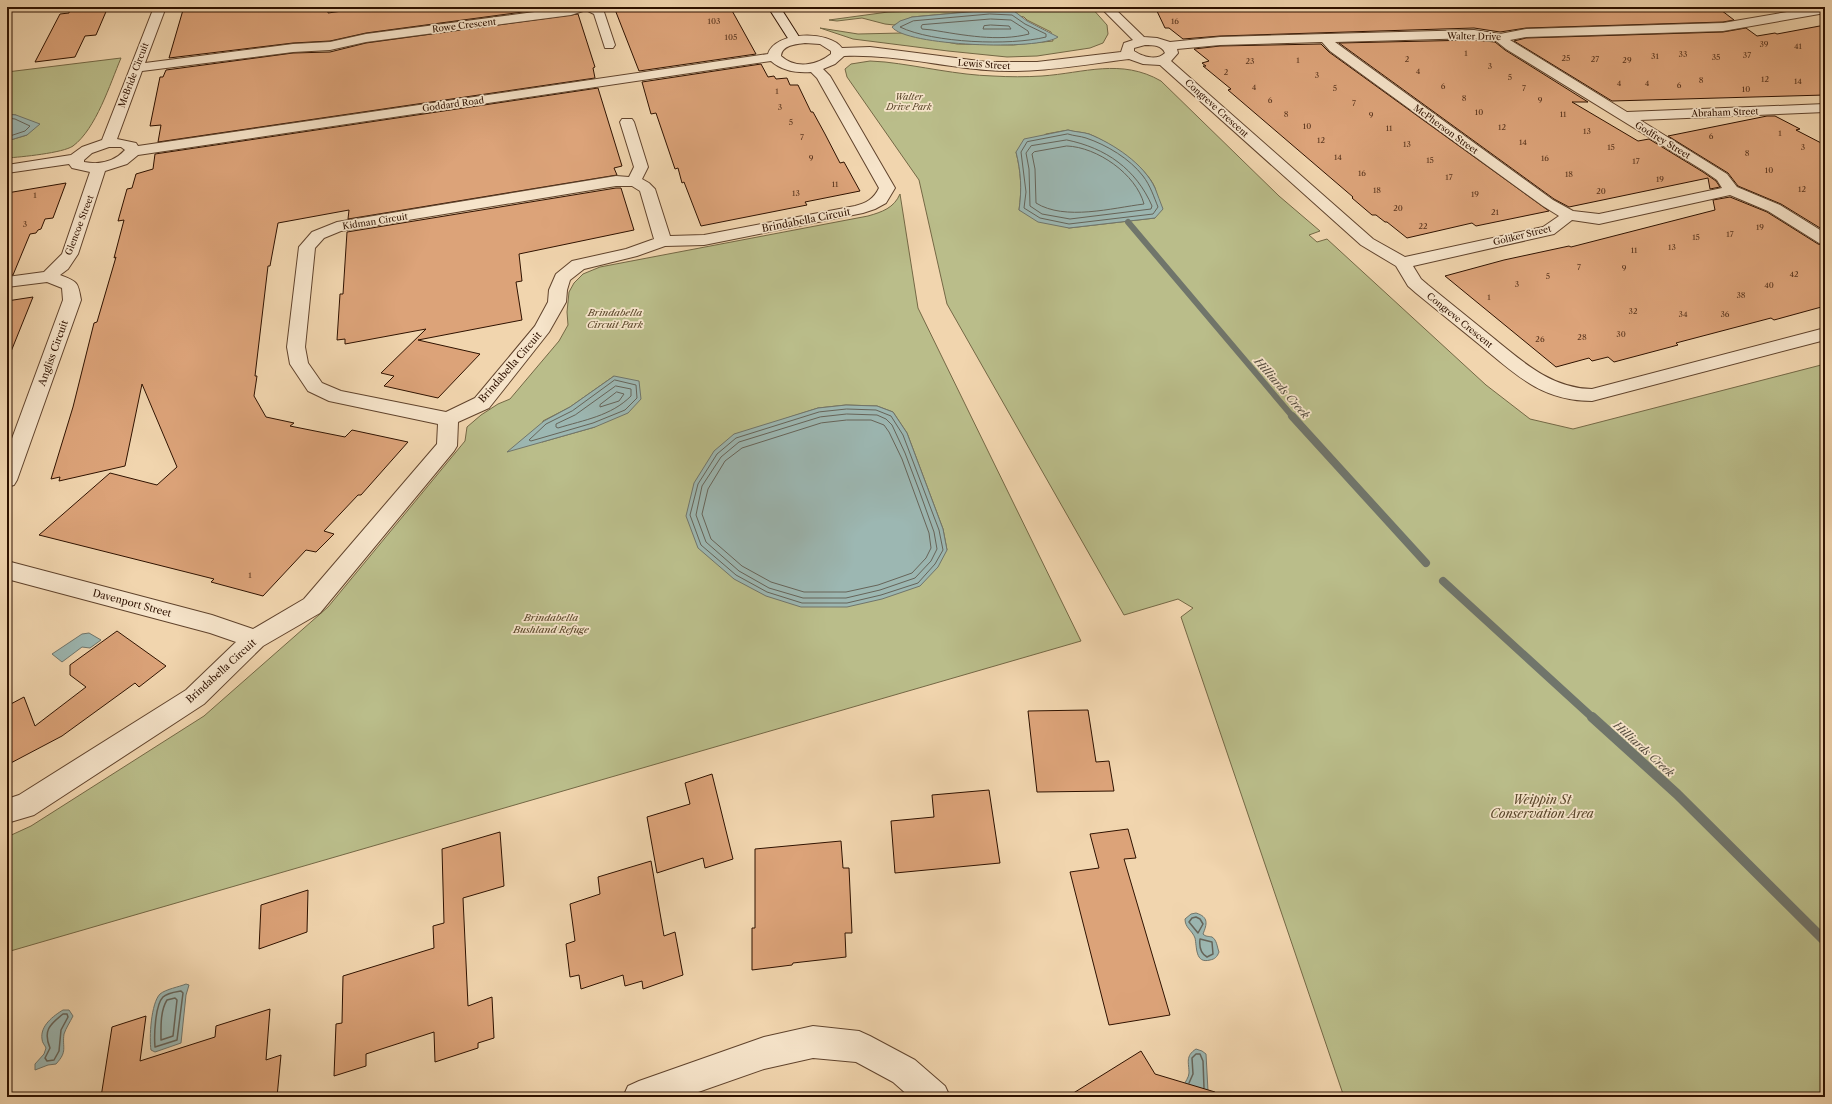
<svg xmlns="http://www.w3.org/2000/svg" width="1832" height="1104" font-family="'Libre Caslon Text',serif">
<rect width="100%" height="100%" fill="#f1d5ae"/>
<filter id="stains"><feTurbulence type="fractalNoise" baseFrequency=".005" numOctaves="4"/><feColorMatrix values="0 0 0 0 .2 0 0 0 0 .09 0 0 0 0 .02 0 0 0 .5 -.17"/></filter>
<radialGradient id="worn" r=".72"><stop offset=".6" stop-color="#630" stop-opacity="0"/><stop offset="1" stop-color="#630" stop-opacity=".3"/></radialGradient>
<path fill="#babd8a" stroke="#746845" fill-rule="evenodd" d="M1036 7H1091L1107 25 1108 34 1103 43 1090 48 1037 56 1007 57 948 51 853 39 820 28 858 34 902 33 957 44 1013 45 1053 41 1051 32 1027 20 1024 17 990 10 912 17 894 25 885 24 862 18 837 21 829 20 888 12Z
M121 58C110 84 96 129 73 146 63 153 21 157 7 158V141L27 135 16 115 7 114V72Z
M870 61 885 62C921 66 957 75 993 76 1009 77 1026 77 1042 76 1084 73 1121 58 1161 81L1279 196 1320 231 1309 235 1317 242 1327 239 1486 385 1530 419 1573 429 1825 364V1097H1344L1181 617 1193 608 1178 599 1124 615 947 304 919 180 847 77 845 69 851 64ZM1068 130C1074 132 1082 132 1089 134 1109 142 1147 167 1155 188 1158 196 1155 210 1155 218L1069 228 1019 210C1022 189 1021 172 1016 152L1046 134Z
M900 194 918 308 1081 641 7 952V837L31 826 204 716 328 607 465 441 467 427 481 415 498 404 510 399 559 341 568 325 567 312 569 292 574 283 583 274 600 267 868 216C882 212 894 208 900 194ZM614 376 595 427 542 442 543 421 570 407ZM846 405 877 406 893 412 907 433 943 529 947 550 781 420 818 408Z"/>
<path fill="#9cb7b2" stroke="#70756b" d="M990 10 1014 11 1027 21 1058 37C1039 51 905 46 892 27L900 21 912 17Z
M7 114 16 115 40 124 27 135 7 141Z
M1068 130C1075 132 1083 132 1089 134 1114 144 1144 164 1155 188 1158 195 1160 202 1163 209L1155 218 1069 228 1038 222 1019 210C1022 189 1021 172 1016 152L1024 139Z
M614 376 639 381 641 399 628 413 595 427 507 452 544 421 570 407Z
M846 405 877 406 893 412 907 433 943 529 947 550 938 567 920 586 882 599 847 607H801L766 596 734 579 698 548 686 516 694 483 714 451 734 434 818 408Z
M89 633 101 640 90 648 82 647 62 662 52 654 82 634Z
M1196 913C1209 917 1207 924 1203 934 1206 937 1208 936 1212 937 1217 940 1217 947 1219 952 1217 957 1215 959 1210 960 1195 964 1197 947 1195 938 1192 930 1185 928 1185 919L1191 914Z
M186 984 189 985 186 995 181 1043 155 1052 151 1050C149 1038 151 1003 160 994 166 989 179 987 186 984Z
M63 1010H69L73 1016C70 1022 66 1028 64 1034 62 1048 68 1051 56 1064L48 1065 35 1070V1064L44 1054 46 1048C45 1045 42 1043 42 1039 40 1026 53 1016 63 1010Z
M1196 1049 1202 1051 1206 1054 1208 1091 1184 1085C1185 1082 1189 1077 1189 1073 1189 1063 1185 1056 1196 1049Z"/>
<g fill="none" stroke-linecap="round" stroke-linejoin="round">
<path stroke="#666459" stroke-width="1" d="M990 14 1012 15 1025 24 1046 34V37C1010 46 933 43 900 27L913 21Z
M991 19 1011 20 1028 31 1029 34C998 42 963 35 932 30L922 29 921 27 922 25Z
M991 25 1009 26 1011 29H983L984 26Z
M7 118 15 119 30 126 25 131 7 137
M1068 134C1074 136 1080 136 1086 138 1107 145 1130 159 1143 176 1150 185 1154 197 1158 207L1153 214 1069 224 1040 218 1024 208 1026 192 1021 152 1027 142Z
M1067 140C1106 148 1136 169 1152 206L1151 209 1070 219 1042 214 1030 206 1029 169 1026 153 1031 146Z
M1067 146C1097 147 1136 174 1144 204 1112 208 1065 221 1036 203L1035 169 1032 154 1034 152Z
M615 380 636 385 637 398 625 410 593 423 531 441 529 440 546 424 572 411Z
M616 386 631 389V396C611 416 584 420 558 428L556 427V424L575 415Z
M617 392 624 394 619 401 600 407V405Z
M847 409 876 410 891 416 903 435 939 530 943 550 935 564 918 583 881 595 847 603H802L767 592 736 575 701 545 690 515 698 484 717 454 736 438 819 412Z
M847 414 877 415 886 419 892 425 905 453 919 490 934 532 937 549 931 561 915 578 880 590 846 598H803L769 588 739 571 706 542 696 515 702 486 721 457 739 442 820 417Z
M847 420H871L884 425 889 432 902 459 929 533 931 548 926 558 912 573 878 585 846 592H804L771 582 742 566 711 539 702 514 708 489 725 461 742 448 821 423Z"/>
<path stroke="#666459" stroke-width="1.5" d="M1196 917 1200 919 1203 924 1198 933 1189 922 1192 918Z
M1200 939 1212 942 1213 954 1207 957C1200 953 1199 947 1200 939Z
M181 991 183 993 177 1040 155 1047C154 1036 155 1005 163 997 167 993 175 992 181 991Z
M175 998 177 1000 173 1036 161 1040C161 1028 160 1011 167 1000Z
M63 1014H67L68 1017 61 1030 59 1051 54 1060 47 1061 45 1058 50 1048C43 1031 49 1025 63 1014Z
M1189 1083 1193 1074 1192 1058 1196 1054H1200L1203 1061 1204 1088"/>
<path stroke="#70756b" stroke-width="6" d="M1128 222 1293 417"/>
<path stroke="#70756b" stroke-width="8" d="M1292 416 1426 563
M1443 581 1593 718"/>
<path stroke="#70756b" stroke-width="10" d="M1592 717 1677 794 1825 941"/>
</g>
<path fill="#dca379" stroke="#2f1200" d="M70 7H108L96 35 85 36 75 57 35 62 60 14 69 13Z
M189 7H328V13L371 7H560L366 33 330 41 293 43 169 58 183 10H188Z
M614 7H730L756 54 639 71Z
M1155 7H1717L1734 20 1723 22 1526 28 1500 32 1474 28 1220 36 1183 39 1169 28H1165Z
M578 14 595 67 593 68 595 78 158 142 161 125 150 126 160 77H163L166 70 293 53 330 52 366 43Z
M1825 25V95L1612 101 1514 41 1526 38 1723 32 1746 28 1757 36 1775 33 1777 34Z
M1474 40 1495 42 1505 50 1588 102H1572L1638 141 1649 139 1703 172 1716 181 1720 187 1710 189 1708 178 1569 207 1554 199 1339 43Z
M1321 44 1329 52 1549 211 1476 226 1472 223 1407 238 1387 222H1385L1376 215H1372L1352 198 1353 197 1228 90 1231 89 1203 66H1206L1202 63 1209 61 1194 49 1220 46Z
M761 64 768 77 774 76 776 79 787 78 790 85H798L811 112H813L825 134 840 163 844 162 860 191 805 202 807 205 701 226 684 182 682 183 678 168 675 169 656 113 651 114 642 82Z
M598 88 622 166 614 168 617 175 348 219 349 210 278 223 270 266H268L255 376H257L254 396 266 417 294 423 290 426 345 437 352 430 408 442 361 495H358L324 531 334 534 316 552 306 550 263 596 211 582 214 579 39 535 110 473 157 485 177 467 142 384 125 466 59 481 60 477 51 479 73 407 94 323 97 322 116 257 114 258 124 220 118 221 127 189 132 188 136 174 153 169 155 154Z
M1767 116H1775L1800 129 1796 130 1825 145V231L1781 204 1738 186 1728 173 1668 136Z
M66 183 53 218 45 219 41 229 38 230 36 233 30 234 13 275H7V193Z
M616 188H621L634 230 519 254 522 281 516 282 522 320 418 340 480 354 438 398 384 386 394 376 381 373 426 329 345 344V339L337 340 340 294H343L347 232Z
M1730 197 1767 212 1818 244 1825 246V306L1774 320 1771 318 1676 343 1678 345 1614 362 1608 357 1592 361 1589 358 1556 367 1445 276 1504 260 1569 246 1571 247 1715 210 1713 200Z
M33 297 8 359H7V301Z
M117 631 166 666 139 687 135 683 62 736 7 765V706L24 697 35 726 86 687 70 675V665Z
M1088 710 1096 762 1109 761 1114 791 1037 792 1028 711Z
M712 774 733 859 705 868 703 858 657 873 647 817 690 804 685 783Z
M989 790 1000 863 895 873 891 821 934 817 932 795Z
M1128 829 1136 858 1124 859 1170 1015 1109 1025 1070 872 1099 868 1090 834Z
M500 832 504 886 463 898 468 1006 492 997 494 1038 478 1043V1048L435 1062 434 1032 366 1054V1066L334 1076 336 1024 342 1023 343 976 434 948 433 926 444 923 442 849Z
M841 841 843 868H849L852 933H845L846 957 793 963 792 965 752 970V928H755V849Z
M651 861 664 936 675 932 683 975 643 989 642 981 625 986 623 975 581 989 579 975 570 977 566 944 575 941 570 904 600 894 598 877Z
M308 890 307 932 259 949 261 905Z
M270 1009 266 1060 281 1055 277 1097H101L112 1027 146 1016 140 1061 215 1037 216 1026Z
M1141 1051 1155 1074 1215 1092 1214 1097H1067Z"/>
<g fill="none" stroke-linecap="round" stroke-linejoin="round">
<defs>
<path id="street" d="M154 7H166L145 63 293 44 330 42 366 34 572 7H598L603 9 615 45 613 48H605L594 14 586 10 571 15 366 42 330 50 293 52 142 71 117 139 136 143 138 146 768 54C775 31 829 30 842 48L870 47 987 62H1037L1121 52 1124 43 1133 40 1100 7H1113L1144 37 1157 38 1170 42 1220 37 1474 30 1500 34 1526 29 1723 23 1816 7H1825V13L1723 31 1526 37 1510 40 1627 112 1825 104V112L1640 120 1727 174 1737 187 1780 205 1825 233V245L1819 243 1768 211 1730 195 1599 224 1572 220 1554 234 1413 266 1421 279 1428 285C1449 302 1470 319 1491 336 1522 361 1550 388 1592 389L1825 328V340L1592 401C1542 401 1516 375 1480 345 1459 328 1437 310 1416 293L1408 286 1396 266 1361 245 1160 65 1143 64 1129 59C1082 65 1033 74 986 70 938 66 892 54 844 56L835 64 823 69 830 76 895 188 886 203 875 209 863 213 704 245 665 246 637 256 584 269 570 280 567 290 566 302 549 332 489 408 458 422 457 446 454 451 320 613 263 646 204 704 34 815 7 823V799L19 795 186 690 236 642 210 633 7 579V561L212 615 253 629 304 599 437 444 438 424 329 401 308 391 290 364 287 347 299 247 312 232 337 222 616 176 629 177 634 167 620 122 622 119H632L634 122 648 167 642 179 649 183 655 189 670 236 704 235 855 206C866 203 874 199 879 188L817 78 811 72C797 73 782 71 771 61L138 155 127 164 105 171 78 254 68 269 60 275C78 282 78 282 81 300L17 480 14 485 7 487V452L63 300 62 288 47 282 7 287V277L44 272 62 254 90 172 72 168 69 164 7 173V165L71 155 82 147 102 140ZM1474 38 1496 41 1506 49 1704 171 1717 180 1722 188 1599 214 1573 211 1553 200 1335 42ZM1322 42 1330 51 1543 206 1559 216 1543 227 1405 257 1373 239 1171 61 1178 53 1177 49 1220 45ZM805 43 820 44 831 51V54C816 66 795 69 781 56 782 45 796 44 805 43ZM1145 45C1153 45 1162 45 1165 53 1157 61 1143 57 1134 51V48ZM109 147H121L125 150C114 162 99 165 84 162V160L92 153ZM616 186H632L640 191 654 239 626 249 572 261 556 274 549 290 548 302 535 326 475 398 446 412 341 391 322 383 308 363 305 347 315 248 324 238 341 231Z
M813 1026 859 1031 870 1036 915 1060 945 1086 950 1097H910L893 1082 856 1062 813 1058 764 1069 684 1097H623L628 1086 639 1081 764 1037Z"/>
<path id="secondary" d="M768 7H780L801 40 799 43H791Z"/>
</defs>
<use href="#street" stroke="#60432c" stroke-width="2"/>
<use href="#secondary" stroke="#2f1200" stroke-width="2"/>
<use href="#street" fill="#f6e4ca" fill-rule="evenodd"/>
<use href="#secondary" fill="#f6e4ca" fill-rule="evenodd"/>
</g>
<g text-anchor="middle" dominant-baseline="central" stroke-width="3.5" stroke-linejoin="round" paint-order="stroke">
<g font-size="8" fill="#5a361e">
<text x="714" y="21">103</text>
<text x="1175" y="21">16</text>
<text x="731" y="37">105</text>
<text x="1764" y="44">39</text>
<text x="1798" y="46">41</text>
<text x="1466" y="53">1</text>
<text x="1683" y="54">33</text>
<text x="1747" y="55">37</text>
<text x="1655" y="56">31</text>
<text x="1716" y="57">35</text>
<text x="1566" y="58">25</text>
<text x="1407" y="59">2</text>
<text x="1595" y="59">27</text>
<text x="1298" y="60">1</text>
<text x="1627" y="60">29</text>
<text x="1250" y="61">23</text>
<text x="1490" y="66">3</text>
<text x="1418" y="71">4</text>
<text x="1226" y="72">2</text>
<text x="1317" y="75">3</text>
<text x="1510" y="77">5</text>
<text x="1765" y="79">12</text>
<text x="1701" y="80">8</text>
<text x="1798" y="81">14</text>
<text x="1619" y="83">4</text>
<text x="1647" y="83">4</text>
<text x="1679" y="85">6</text>
<text x="1443" y="86">6</text>
<text x="1254" y="87">4</text>
<text x="1335" y="88">5</text>
<text x="1524" y="88">7</text>
<text x="1746" y="89">10</text>
<text x="777" y="91">1</text>
<text x="1464" y="98">8</text>
<text x="1270" y="100">6</text>
<text x="1540" y="100">9</text>
<text x="1354" y="103">7</text>
<text x="780" y="107">3</text>
<text x="1479" y="112">10</text>
<text x="1286" y="114">8</text>
<text x="1563" y="114">11</text>
<text x="1371" y="115">9</text>
<text x="791" y="122">5</text>
<text x="1307" y="126">10</text>
<text x="1502" y="127">12</text>
<text x="1389" y="128">11</text>
<text x="1587" y="131">13</text>
<text x="1780" y="133">1</text>
<text x="1711" y="136">6</text>
<text x="802" y="137">7</text>
<text x="1321" y="140">12</text>
<text x="1523" y="142">14</text>
<text x="1407" y="144">13</text>
<text x="1611" y="147">15</text>
<text x="1803" y="147">3</text>
<text x="1747" y="153">8</text>
<text x="1338" y="157">14</text>
<text x="811" y="158">9</text>
<text x="1545" y="158">16</text>
<text x="1430" y="160">15</text>
<text x="1636" y="161">17</text>
<text x="1769" y="170">10</text>
<text x="1362" y="173">16</text>
<text x="1569" y="174">18</text>
<text x="1449" y="177">17</text>
<text x="1660" y="179">19</text>
<text x="835" y="184">11</text>
<text x="1802" y="189">12</text>
<text x="1377" y="190">18</text>
<text x="1601" y="191">20</text>
<text x="796" y="193">13</text>
<text x="1475" y="194">19</text>
<text x="35" y="195">1</text>
<text x="1398" y="208">20</text>
<text x="1495" y="212">21</text>
<text x="25" y="224">3</text>
<text x="1423" y="226">22</text>
<text x="1760" y="227">19</text>
<text x="1730" y="234">17</text>
<text x="1696" y="237">15</text>
<text x="1672" y="247">13</text>
<text x="1634" y="250">11</text>
<text x="1579" y="267">7</text>
<text x="1624" y="268">9</text>
<text x="1794" y="274">42</text>
<text x="1548" y="276">5</text>
<text x="1517" y="284">3</text>
<text x="1769" y="285">40</text>
<text x="1741" y="295">38</text>
<text x="1489" y="297">1</text>
<text x="1633" y="311">32</text>
<text x="1683" y="314">34</text>
<text x="1725" y="314">36</text>
<text x="1621" y="334">30</text>
<text x="1582" y="337">28</text>
<text x="1540" y="339">26</text>
<text x="250" y="575">1</text>
</g>
<g font-size="9" fill="#2f1200" stroke="#f6e4ca">
<text transform="translate(464 25) rotate(-7)">Rowe Crescent</text>
<text transform="translate(1474 36) rotate(1)">Walter Drive</text>
<text transform="translate(984 64) rotate(4)">Lewis Street</text>
<text transform="translate(133 75) rotate(-69)">McBride Circuit</text>
<text transform="translate(453 104) rotate(-8)">Goddard Road</text>
<text transform="translate(1217 108) rotate(42)">Congreve Crescent</text>
<text transform="translate(1725 112) rotate(-2)">Abraham Street</text>
<text transform="translate(1446 129) rotate(36)">McPherson Street</text>
<text transform="translate(1663 140) rotate(31)">Godfrey Street</text>
<text transform="translate(375 221) rotate(-9)">Kidman Circuit</text>
<text transform="translate(79 225) rotate(-69)">Glencoe Street</text>
<text transform="translate(1522 235) rotate(-14)">Goliker Street</text>
<text transform="translate(1460 320) rotate(39)">Congreve Crescent</text>
</g>
<g font-size="9" font-style="italic" fill="#594529" stroke="#f6e4ca">
<text x="909" y="96">Walter<tspan x="909" dy="10">Drive Park</tspan></text>
</g>
<g font-size="10" fill="#2f1200" stroke="#f6e4ca">
<text transform="translate(806 220) rotate(-11)">Brindabella Circuit</text>
<text transform="translate(53 353) rotate(-70)">Angliss Circuit</text>
<text transform="translate(510 367) rotate(-49)">Brindabella Circuit</text>
<text transform="translate(132 603) rotate(15)">Davenport Street</text>
<text transform="translate(221 671) rotate(-42)">Brindabella Circuit</text>
</g>
<g font-size="10" font-style="italic" fill="#594529" stroke="#f6e4ca">
<text x="615" y="312">Brindabella<tspan x="615" dy="12">Circuit Park</tspan></text>
<text x="551" y="617">Brindabella<tspan x="551" dy="12">Bushland Refuge</tspan></text>
</g>
<g font-size="11" font-style="italic" fill="#554c3e" stroke="#f6e4ca">
<text transform="translate(1282 388) rotate(49)">Hilliards Creek</text>
<text transform="translate(1644 749) rotate(42)">Hilliards Creek</text>
</g>
<g font-size="12" font-style="italic" fill="#594529" stroke="#f6e4ca">
<text x="1542" y="799">Weippin St<tspan x="1542" dy="14">Conservation Area</tspan></text>
</g>
</g>
<rect width="1832" height="1104" fill="none" stroke="#f1d5ae" stroke-width="24"/>
<rect x="8" y="8" width="1816" height="1088" fill="none" stroke="#2f1200" stroke-width="2"/>
<rect x="12" y="12" width="1808" height="1080" fill="none" stroke="#2f1200"/>
<rect width="100%" height="100%" filter="url(#stains)"/>
<rect width="100%" height="100%" fill="url(#worn)"/>
</svg>
